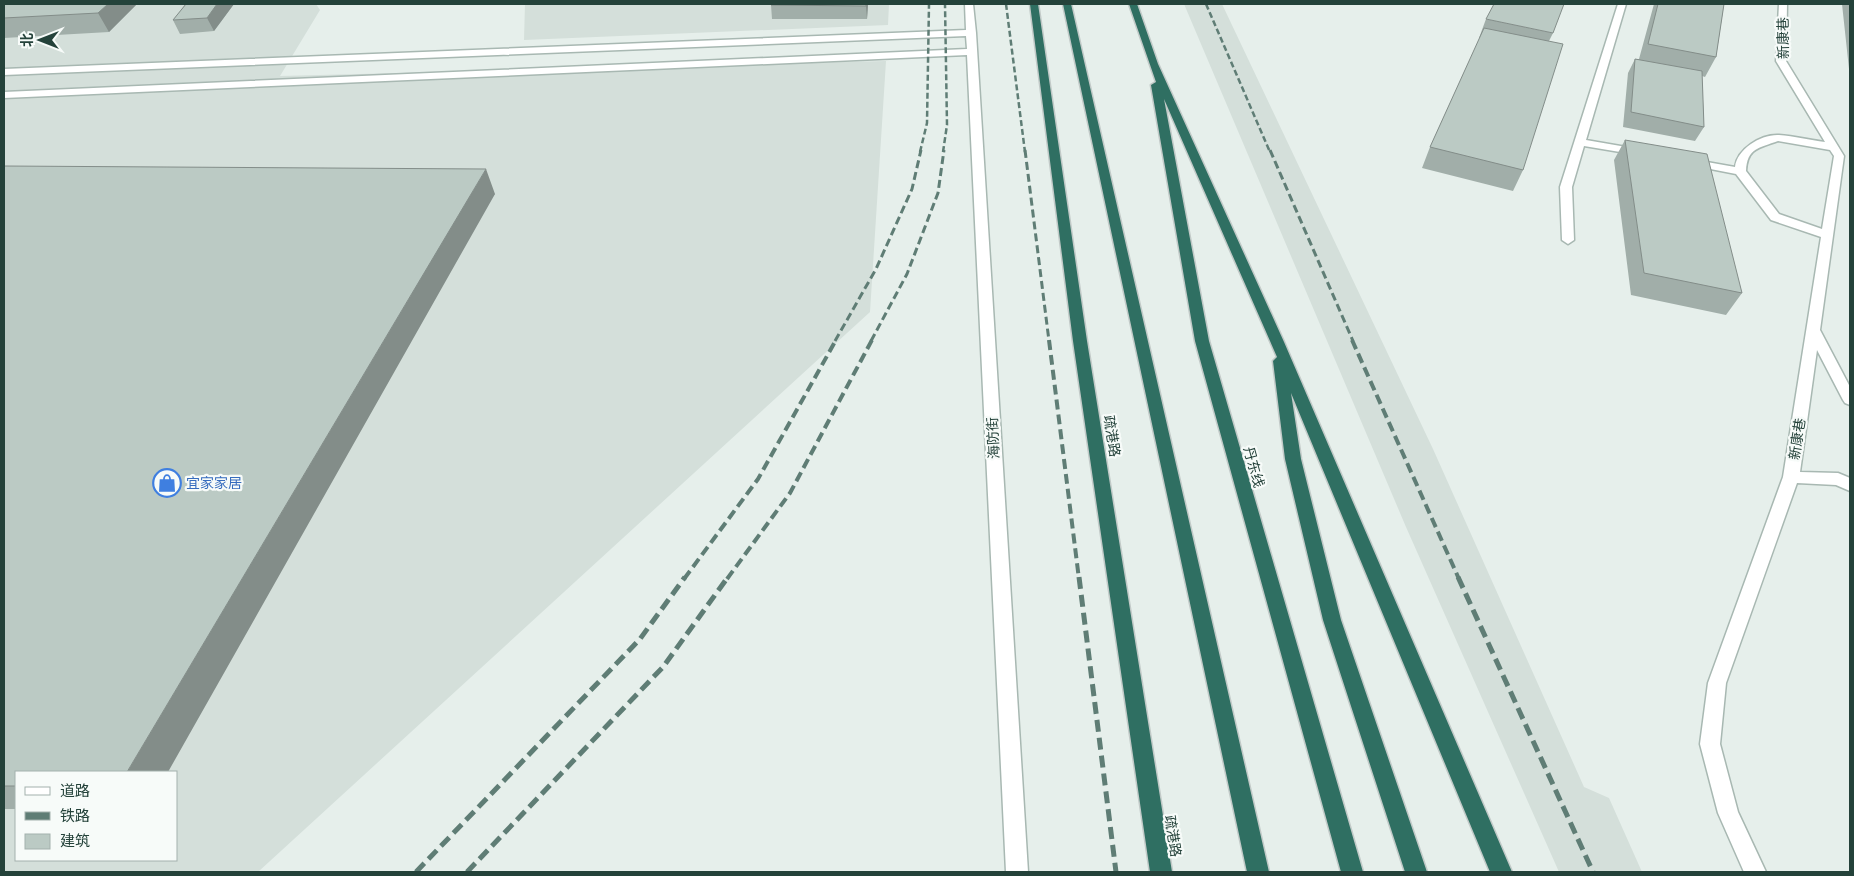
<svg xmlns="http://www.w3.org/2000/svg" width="1854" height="876" font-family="'PT Sans','Noto Sans SC',sans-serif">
<rect width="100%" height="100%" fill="#e6efeb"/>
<path fill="#d4dfda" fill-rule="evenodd" d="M4 4H316L320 10 280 76 886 61 870 312 258 872H4ZM16 772H176V860H16Z
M525 4H889L888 25 524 40Z
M1184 4H1222L1433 449 1584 787 1609 798 1642 872H1559L1406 527Z"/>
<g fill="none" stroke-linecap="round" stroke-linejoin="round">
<defs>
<path id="minor" d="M965 4H973L976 33 1028 872H1006L967 55 4 98V92L967 49 966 36 4 75V69L966 30Z
M1618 4H1626L1586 140 1638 149 1643 152 1638 155 1584 146 1572 187 1574 240 1568 244 1562 240 1560 187Z
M1779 4H1787L1786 61 1844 156 1820 330 1850 387V405L1845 403 1843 400 1817 350 1800 472 1838 473 1850 478V491L1836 485 1797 483 1726 683 1720 744 1738 812 1766 872H1744L1718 813 1700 744 1708 683 1783 477 1821 237 1771 220 1736 174 1690 165 1685 162 1690 159 1735 167C1737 149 1761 134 1779 135 1794 136 1810 140 1825 142L1776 61ZM1778 141 1830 150 1834 156 1822 229 1779 214 1746 171C1747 148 1759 148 1778 141Z"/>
<path id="highway" d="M1030 4H1038L1087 341 1172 872H1150L1073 341Z
M1063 4H1071L1269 872H1247Z
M1129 4H1137L1158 64 1284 342 1512 872H1490L1291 393 1301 459 1341 620 1427 872H1405L1323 620 1285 459 1273 361 1277 357 1164 99 1209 341 1363 872H1341L1195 341 1151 85 1156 82Z"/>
</defs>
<use href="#minor" stroke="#a8b8b2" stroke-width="3"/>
<use href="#highway" stroke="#c2cac8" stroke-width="3"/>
<use href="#minor" fill="#fff" fill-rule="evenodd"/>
<use href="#highway" fill="#2f6f62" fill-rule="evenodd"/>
<path stroke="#5f7d75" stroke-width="2.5" stroke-dasharray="6 3" stroke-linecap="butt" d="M1006 4 1025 152
M1206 4 1270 152
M920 152 927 123 929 4
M943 152 947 125 945 4"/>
<path stroke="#5f7d75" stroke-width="3" stroke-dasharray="8 4" stroke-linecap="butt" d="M1025 150 1049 341
M1270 150 1353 341
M835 341 876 269 912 189 921 150
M871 341 907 274 938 193 944 150"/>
<path stroke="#5f7d75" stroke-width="4" stroke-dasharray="10 5" stroke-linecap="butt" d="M1049 340 1079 579
M1352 340 1459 579
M684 579 758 479 836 340
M727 579 790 493 872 340"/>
<path stroke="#5f7d75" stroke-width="5" stroke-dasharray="12 6" stroke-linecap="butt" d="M1079 577 1116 872
M1458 577 1593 872
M416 872 640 639 685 577
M467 872 663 667 728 577"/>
</g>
<path fill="#a1aea9" d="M4 4H137L109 32 4 38Z
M186 4H234L214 31 180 34 173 20Z
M868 4 867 19H772L771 5Z
M1654 4H1724L1716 57 1705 77 1702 76 1704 127 1695 141 1623 127 1628 73 1635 59H1639Z
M1842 4H1850V69H1849Z
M1486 19 1553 33 1549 41 1523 170 1513 191 1422 168 1430 147 1480 38H1479Z
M1625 140 1742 293 1726 315 1631 295 1614 160Z
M4 166 495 194 16 772V809H4Z"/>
<path fill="#838d89" d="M108 4H137L109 32 98 13Z
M217 4H234L214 31 207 18Z
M866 4H868L867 19 866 6Z
M486 169 495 194 168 772H127Z"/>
<path fill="#bbcac4" stroke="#838d89" d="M4 4H108L98 13 4 18Z
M186 4H217L207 18 173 20Z
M771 4H866V6L771 5Z
M1494 4H1564L1553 33 1486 19Z
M1658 4H1724L1716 57 1648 44Z
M1484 28 1563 44 1523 170 1430 147Z
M1635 59 1702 71 1704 127 1631 112Z
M1625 140 1707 154 1742 293 1644 273Z
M4 166 486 169 127 772H16V786H4Z"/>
<defs>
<symbol id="shop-ring" viewBox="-11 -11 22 22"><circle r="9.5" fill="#f7fbf9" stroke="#3f7fe0" stroke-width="1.5"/><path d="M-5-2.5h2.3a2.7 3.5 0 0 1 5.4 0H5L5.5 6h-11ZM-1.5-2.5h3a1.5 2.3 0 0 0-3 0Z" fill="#3f7fe0"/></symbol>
</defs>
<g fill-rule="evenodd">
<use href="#shop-ring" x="151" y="467" width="32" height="32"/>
</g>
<g text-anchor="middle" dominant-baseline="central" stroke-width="4.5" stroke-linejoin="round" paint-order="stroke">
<g font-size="14" fill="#24423a" stroke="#f7fbf9">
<text transform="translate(1783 38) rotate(-91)">新康巷</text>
<text transform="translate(1112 436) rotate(81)">疏港路</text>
<text transform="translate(993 438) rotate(-93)">海防街</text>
<text transform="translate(1797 439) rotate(-81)">新康巷</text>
<text transform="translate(1254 467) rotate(74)">丹东线</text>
<text transform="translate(1173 836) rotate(81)">疏港路</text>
</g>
<g font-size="14" fill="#366cbe" stroke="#f7fbf9" text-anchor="start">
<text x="186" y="483">宜家家居</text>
</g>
</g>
<rect width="1854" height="876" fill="none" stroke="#24423a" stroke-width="10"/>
<rect x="15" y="771" width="162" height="90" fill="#f7fbf9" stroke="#a3b1ad"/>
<rect x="25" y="787" width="25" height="8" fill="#ffffff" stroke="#a3b1ad"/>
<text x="60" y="796" font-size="15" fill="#24423a">道路</text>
<rect x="25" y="812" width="25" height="8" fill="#5f7d75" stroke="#a3b1ad"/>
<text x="60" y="821" font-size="15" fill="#24423a">铁路</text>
<rect x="25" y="834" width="25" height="15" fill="#bbcac4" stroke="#a3b1ad"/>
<text x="60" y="846" font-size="15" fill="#24423a">建筑</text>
<g transform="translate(40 40) rotate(270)" stroke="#f7fbf9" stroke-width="4" paint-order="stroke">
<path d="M0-4L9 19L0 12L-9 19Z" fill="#24423a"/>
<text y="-8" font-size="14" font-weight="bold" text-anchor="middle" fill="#24423a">北</text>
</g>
</svg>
